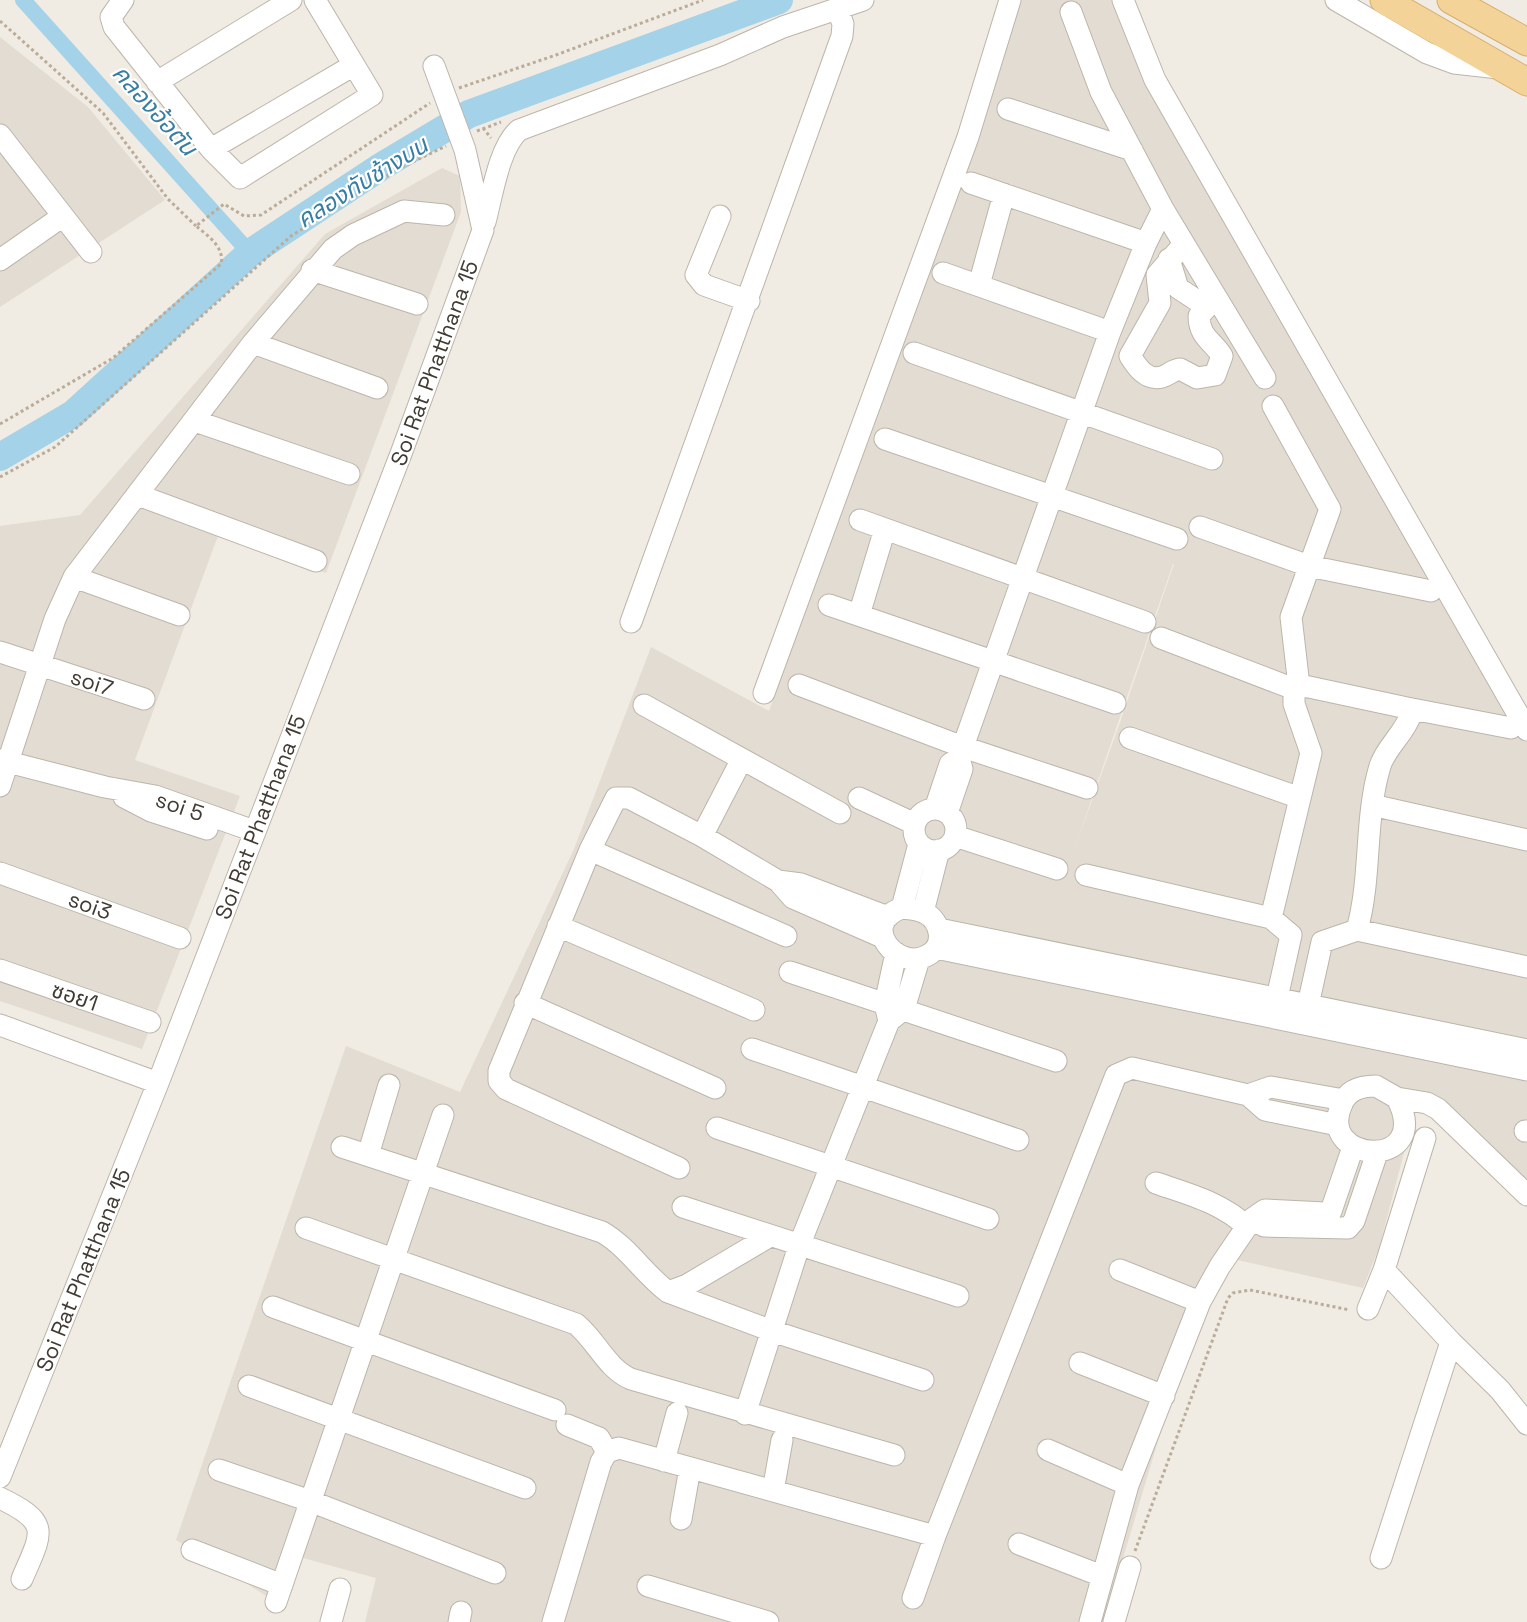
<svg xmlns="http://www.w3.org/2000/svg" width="1527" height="1622" font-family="'Space Grotesk','Noto Sans Thai',sans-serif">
<rect width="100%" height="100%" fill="#f0ebe3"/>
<path fill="#e3dcd2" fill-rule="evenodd" d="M1013 0H1123L1155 80 1527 724V1203L1452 1123 1416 1107 1379 1248 1363 1288 1233 1259 1207 1308 1166 1414 1104 1622H365L376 1578 292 1555 276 1602 176 1540 346 1046 460 1092 574 849 651 647 769 711 864 441ZM1174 564 1118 728 1072 856 1173 564Z
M0 37 88 107 165 200 0 307Z
M442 168 460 176 461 212 326 573 219 533 135 760 240 796 142 1049 0 1001V526L80 515 325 234Z"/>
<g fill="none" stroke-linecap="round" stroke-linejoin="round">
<path stroke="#a4d2e8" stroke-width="16" d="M23 0 250 253"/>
<path stroke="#a4d2e8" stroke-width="28" d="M0 457 73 414 250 253 382 166 469 114 779 0"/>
<defs>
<path id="minor" d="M123 0 111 17 114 27 211 149 354 65
M1123 0 1155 80 1527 730
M1336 0 1427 53 1454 63 1499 68
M1071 12 1101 92 1163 209 1265 378
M157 82 291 0
M1008 109 1132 150
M0 135 91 252
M211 149 240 178 372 95 315 0
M971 183 1146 243
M720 216 696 275 704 285 749 301
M485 222C492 196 499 147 519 130L720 55 783 27 863 0
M1184 244 1157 275 1160 303 1130 356C1137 367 1146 381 1162 377 1169 375 1172 370 1180 369L1197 378 1215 375 1222 356C1213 341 1199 337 1199 316L1216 297
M1169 259 1178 288 1207 307
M0 260 63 216
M312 270 417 304
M943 273 1110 332
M979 285 1004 194
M253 343 377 388
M914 353 1212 459
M1273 406 1330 509 1291 617 1299 686
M195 421 349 474
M885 439 1177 539
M138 495 316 561
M860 520 1145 622
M1200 527 1309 566 1431 591
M74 577 179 615
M829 605 1115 703
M859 615 885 529
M631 622 842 36 843 24 838 10
M1161 638 1294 689 1299 686 1309 687 1407 708 1411 714C1405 733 1386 747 1380 766 1364 820 1372 876 1357 930L1322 942 1308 1005
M0 652 144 699
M799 685 963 747 1087 788
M764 693 968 137 1010 0
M644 705 840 813
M1407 708 1511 728
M1130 738 1300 798
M959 758 1110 332 1146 243 1163 209
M0 760 105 787 155 796 254 831
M0 786 55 619 74 577 253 343 333 249 353 235 404 211 444 215
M124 797 151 811 207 829
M859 798 915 824
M1372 805 1527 840
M935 809 950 764 959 758 962 769 947 813
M914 830a21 21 0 1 1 42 0a21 21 0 1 1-42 0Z
M702 836 742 759
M955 836 1057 869
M590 850 786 936
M0 873 180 938
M1086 875 1271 918
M902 908C911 909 918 909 925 913 941 921 946 946 928 955 898 973 857 924 902 908Z
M902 908 919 844
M923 912 939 850
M558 926 754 1010
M939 929 1527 1050
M1357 930 1527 967
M882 937 793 898 778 881 801 884 888 917
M936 948 1527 1070
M896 953 885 1004 889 1021 904 1009 919 959
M0 970 150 1022
M790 972 1056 1061
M1277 998 1291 935 1271 918 1311 753 1294 704V689
M525 1003 715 1088
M0 1025 158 1083
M752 1049 1018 1140
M1397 1098C1435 1172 1314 1164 1342 1104 1348 1089 1362 1086 1376 1086L1397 1098 1427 1103 1438 1109 1527 1195
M1338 1125 1265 1110 1248 1095 1271 1087 1344 1100
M717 1128 988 1219
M1525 1131H1527
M342 1147 602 1232C628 1247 644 1274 668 1292L772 1331 923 1380
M1353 1147 1331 1211 1325 1213 1265 1210 1252 1219 1264 1226 1348 1228 1354 1221 1377 1153
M368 1155 389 1085
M679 1168 506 1089 499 1081V1071L590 850 616 798H629L702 836 778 881
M1156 1183C1188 1194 1223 1203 1247 1227
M683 1207 958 1296
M306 1228 576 1324C597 1341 606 1368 631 1379L894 1455
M1120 1270 1200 1302
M1384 1270 1451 1342
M668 1292 687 1285 770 1236
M273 1307 555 1410
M1368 1309 1384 1270 1425 1138
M1080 1363 1164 1396
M249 1386 525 1488
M745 1414 799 1246 889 1021
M567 1425 599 1438 607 1452
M1048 1450 1128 1485
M664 1461 677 1413
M219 1470 310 1501 495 1573
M0 1477 158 1083 402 451 483 230 465 150 434 66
M773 1491 782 1440
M0 1498C52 1523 42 1532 22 1579
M681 1519 690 1468
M1019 1544 1102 1576
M192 1550 282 1585
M1381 1558 1451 1342 1500 1390 1527 1424
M648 1586 768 1622
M913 1598 935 1536
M276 1602 443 1115
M331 1622 340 1589
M459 1622 461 1612
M553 1622 601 1462 607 1452 619 1448 935 1536 1116 1075 1132 1068 1248 1095
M1090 1622 1128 1485 1200 1302 1220 1266 1252 1219
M1114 1622 1130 1567"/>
<path id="major" d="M1384 0 1527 82
M1451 0 1527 42"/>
</defs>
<use href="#minor" stroke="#bdb5aa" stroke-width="23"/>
<use href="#major" stroke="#d7ae6a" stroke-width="29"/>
<path stroke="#baac99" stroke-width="3" stroke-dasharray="3 3" stroke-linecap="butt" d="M0 21 103 113 168 199 196 226
M459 88 556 55 703 0
M483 128 491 138
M477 131 501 122
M0 424 113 358 221 264C225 247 207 235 196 226L224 204 244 216 261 215 430 103
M0 477 55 447 291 236 398 169 446 146
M1135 1551 1228 1298 1233 1293 1250 1290 1350 1310"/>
<use href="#minor" stroke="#fff" stroke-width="21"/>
<use href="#major" stroke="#f4d398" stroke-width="27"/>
</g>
<g text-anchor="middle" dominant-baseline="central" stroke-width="4.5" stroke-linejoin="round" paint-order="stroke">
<g font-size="22" fill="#413b34" stroke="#fff">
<text transform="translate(434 363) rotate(-70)">Soi Rat Phatthana 15</text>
<text transform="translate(92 682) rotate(18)">soi7</text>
<text transform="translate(180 806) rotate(19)">soi 5</text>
<text transform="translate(260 817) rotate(-69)">Soi Rat Phatthana 15</text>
<text transform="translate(90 905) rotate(20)">soi3</text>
<text transform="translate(75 996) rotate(19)">ซอย1</text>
<text transform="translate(83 1270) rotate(-68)">Soi Rat Phatthana 15</text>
</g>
<g font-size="24" font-style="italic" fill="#387da2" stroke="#fff">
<text transform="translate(155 110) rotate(48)">คลองอ้อตัน</text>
<text transform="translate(362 182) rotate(-32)">คลองทับช้างบน</text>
</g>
</g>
</svg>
